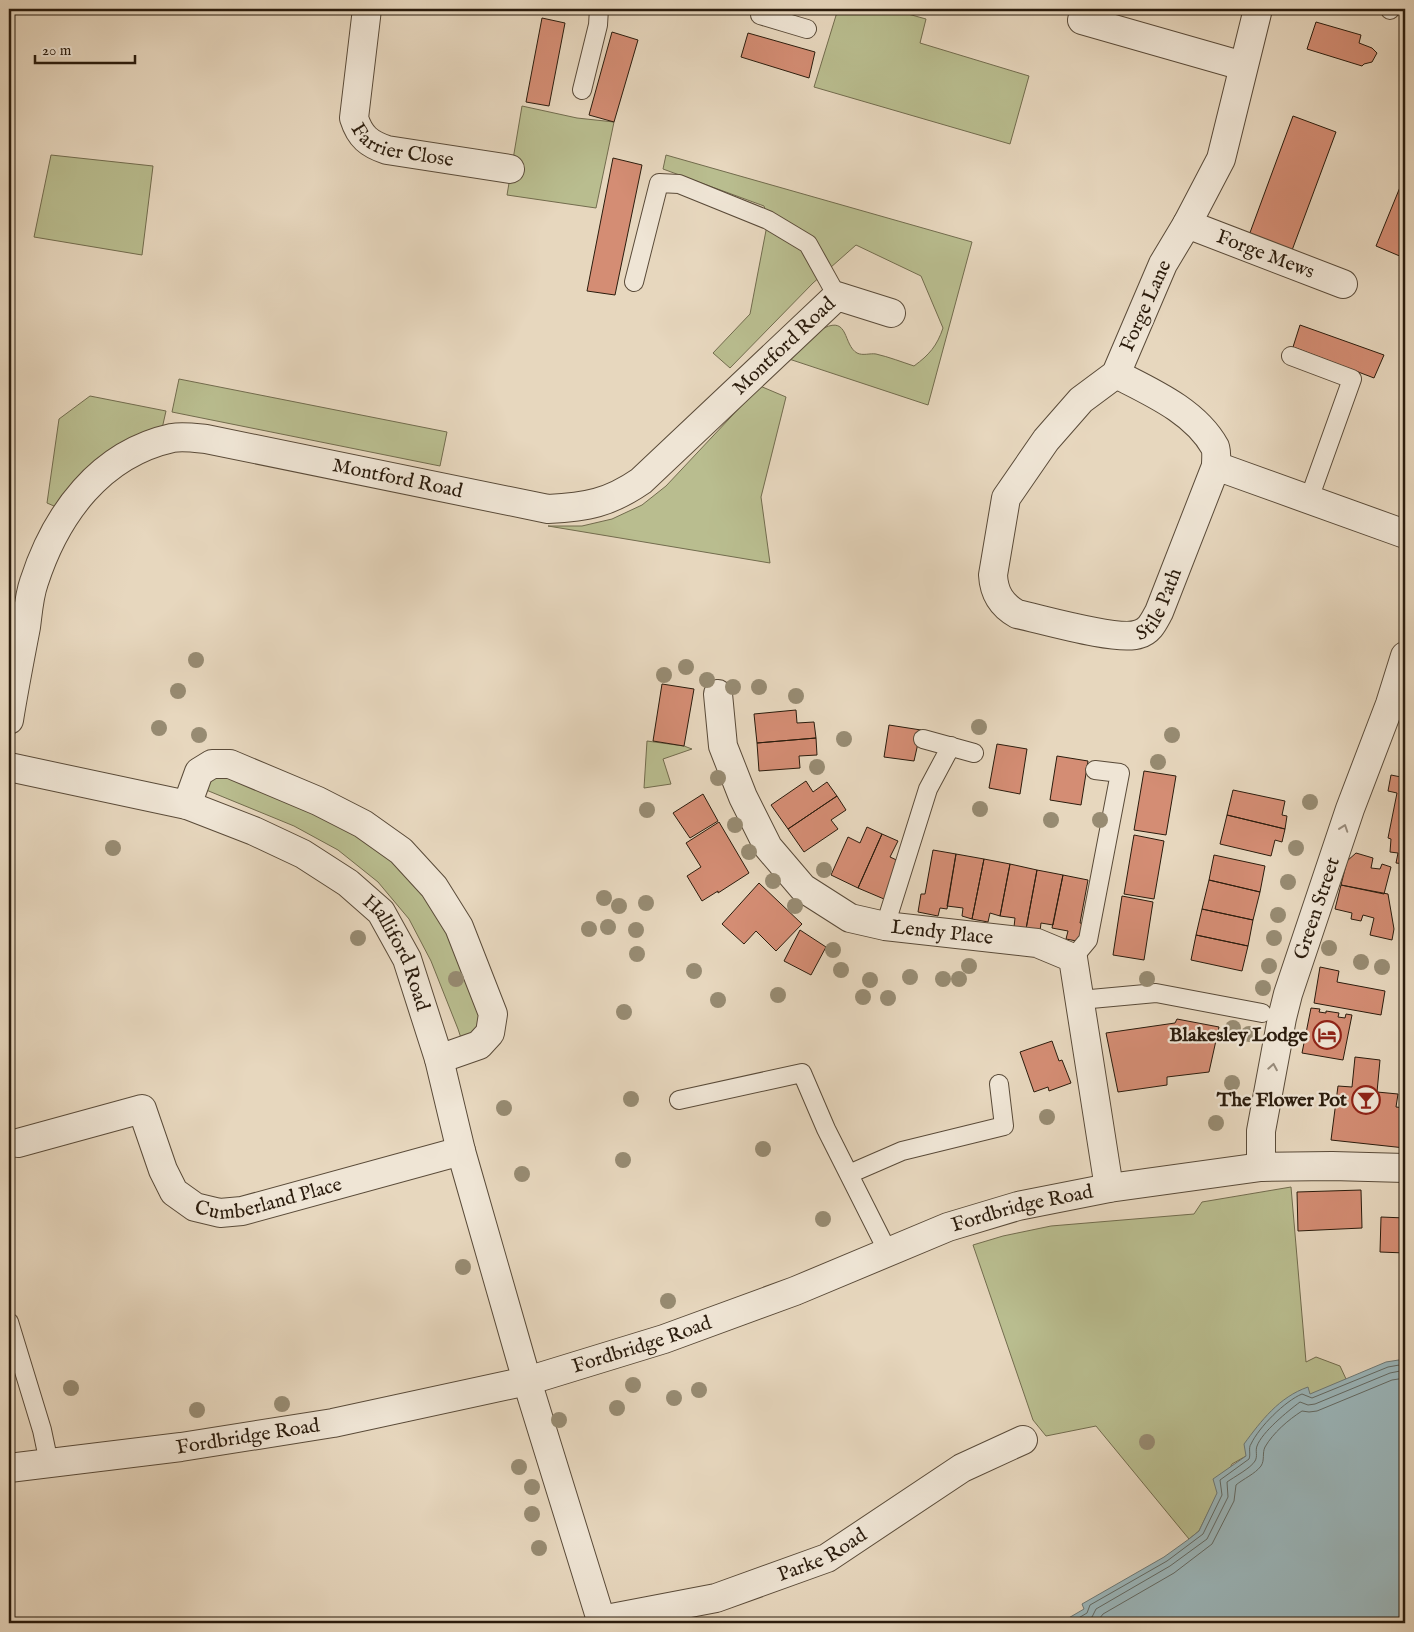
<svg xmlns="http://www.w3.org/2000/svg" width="1414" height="1632" font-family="'IM FELL English',serif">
<rect width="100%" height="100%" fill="#e7d7be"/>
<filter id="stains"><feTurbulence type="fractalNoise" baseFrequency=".004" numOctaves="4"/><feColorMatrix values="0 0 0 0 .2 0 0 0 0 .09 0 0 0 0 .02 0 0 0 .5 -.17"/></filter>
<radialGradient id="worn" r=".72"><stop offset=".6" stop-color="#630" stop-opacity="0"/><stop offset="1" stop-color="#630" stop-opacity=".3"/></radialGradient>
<path fill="#b9bd8f" stroke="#726c4e" d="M838 9H890L926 19 920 43 1029 76 1010 144 814 87Z
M522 106 577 118 614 122 596 208 507 195Z
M51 155 153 166 142 255 34 237Z
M666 155 972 242 928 405 789 359 824 328C849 316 843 345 857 353 863 356 870 353 876 354 889 357 902 362 914 366 929 355 937 346 943 328L921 276 856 245 813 283 730 368 713 353 750 314 768 220 764 206 663 169Z
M179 379 447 432 440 466 172 412Z
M760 386 786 397 761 497 770 563 548 526H582L612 519 642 505 666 486Z
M90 396 166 411 159 442 68 512 47 503 59 419Z
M647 741 684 746 692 749 663 759 671 784 644 788Z
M212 764 401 851 493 1014 465 1050 458 1029 431 961 409 919 378 882 338 850 294 826 194 785Z
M1291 1187 1306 1362 1316 1357 1340 1366 1360 1409 1246 1456 1232 1464 1199 1531 1189 1539 1096 1426 1046 1436 1033 1420 973 1245 1003 1236 1051 1226 1194 1214 1202 1202Z"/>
<path fill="#9bb7bc" stroke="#6e7976" d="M1405 1359V1623H1060L1084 1609 1082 1604 1164 1557 1189 1539 1199 1531 1217 1493 1213 1479 1246 1456 1244 1444C1261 1421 1279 1397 1308 1387L1310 1394 1386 1362Z"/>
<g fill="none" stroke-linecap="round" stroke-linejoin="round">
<path stroke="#636a64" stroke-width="1" d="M1070 1623 1087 1613 1090 1605 1167 1561 1203 1534 1222 1495 1220 1480 1249 1459C1251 1454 1248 1448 1251 1444 1259 1427 1285 1401 1302 1394L1312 1398 1388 1367 1405 1364
M1082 1623 1092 1617 1096 1609 1170 1566 1207 1539 1228 1497 1227 1482C1234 1477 1251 1468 1255 1461 1258 1456 1255 1451 1257 1446 1262 1432 1288 1411 1300 1402L1308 1405 1315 1404 1390 1373 1405 1370
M1096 1623 1103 1614 1174 1573 1212 1544 1234 1501 1236 1485C1243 1479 1255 1474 1261 1466 1265 1460 1262 1453 1265 1447 1273 1433 1288 1420 1302 1411L1309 1412 1317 1411 1392 1380 1405 1378"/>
</g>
<path fill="#d48d74" stroke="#2b1c0d" d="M806 9H828L826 14Z
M542 18 565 23 549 106 526 102Z
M1316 22 1361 35 1359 43 1372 48 1377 53 1372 62 1364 64 1362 66 1307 49Z
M612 32 638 40 614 122 589 115Z
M748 33 815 52 809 78 741 57Z
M1293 116 1336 132 1291 253 1248 238Z
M613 158 642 165 615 295 587 291Z
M1405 175V250L1402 257 1376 246Z
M1300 325 1384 355 1374 378 1293 347Z
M662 684 694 689 684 746 653 741Z
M796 710 797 723 814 722 816 738 757 743 754 714Z
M889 725 921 730 914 761 884 757Z
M816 738 817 755 799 756 800 768 759 771 757 743Z
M997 744 1027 749 1020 794 989 788Z
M1405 754V864L1396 863 1398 853 1390 852 1391 839 1388 838 1397 793 1388 791 1391 775 1401 777Z
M1057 756 1088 761 1081 805 1050 800Z
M1144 771 1176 776 1166 835 1134 830Z
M806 781 813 792 827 782 837 796 788 829 771 805Z
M1233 790 1285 801 1282 815 1287 816 1285 829 1227 815Z
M703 794 718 821 690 838 673 813Z
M837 796 846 810 831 820 838 829 804 852 788 829Z
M1227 815 1285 829 1282 842 1275 840 1271 856 1220 844Z
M719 822 749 873 718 893V891L702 901 687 876 701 867 686 843Z
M867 827 882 834 858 888 831 875 848 837 860 843Z
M882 834 898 841 890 857 901 862 884 899 858 888Z
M1134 835 1164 841 1154 899 1124 894Z
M933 850 956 854 947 909 940 908 938 916 918 912 921 894H925Z
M1356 853 1373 858 1371 868 1380 869 1382 864 1391 867 1384 894 1341 885 1347 861Z
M956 854 984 859 972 919 962 916 963 908 947 906Z
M1214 855 1265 866 1260 892 1209 880Z
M984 859 1010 864 1000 916 990 913 988 922 972 919Z
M1010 864 1037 870 1026 929 1014 927 1015 918 1000 916Z
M1037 870 1063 875 1053 925 1041 923 1040 931 1026 929Z
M1063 875 1088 880 1080 923 1086 924 1082 942 1066 939 1068 931 1052 928Z
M1209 880 1260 892 1253 920 1202 909Z
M759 883 802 924 776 951 756 931 744 944 722 924Z
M1341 885 1388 894 1394 929 1392 940 1370 935 1374 918 1363 915 1361 921 1351 919 1352 913 1335 909Z
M1122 896 1153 902 1144 960 1113 955Z
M1202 909 1253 920 1248 946 1196 935Z
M800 930 826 947 811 975 784 961Z
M1196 935 1248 946 1242 971 1191 960Z
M1320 967 1339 971 1337 982 1385 991 1381 1015 1314 1003Z
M1311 1008 1320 1009 1319 1012 1326 1013V1011L1339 1013 1338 1017 1345 1018 1346 1014 1352 1015 1343 1060 1302 1053Z
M1177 1019 1219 1027 1209 1072 1167 1077V1085L1118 1092 1106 1033 1175 1023Z
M1052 1041 1059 1061 1062 1060 1071 1083 1049 1091 1048 1087 1034 1092 1020 1052Z
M1355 1057 1380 1060 1377 1092 1398 1094 1396 1107 1405 1108V1148L1331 1140 1338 1086 1352 1087Z
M1361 1190 1362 1228 1298 1231 1297 1192Z
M1381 1217 1405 1218V1253L1380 1252Z"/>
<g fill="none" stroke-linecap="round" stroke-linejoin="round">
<defs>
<path id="service" d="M761 9 760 15 807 29
M1390 10V9
M582 90 598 25 599 9
M634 282 659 183 679 184 768 220 808 244 837 296
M1291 356 1352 379 1309 499
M923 739 974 753
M885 926 928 789 951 746
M1073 958 1088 940 1120 773 1095 770
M1080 1000 1156 993 1262 1013
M679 1100 802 1073 826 1129 888 1252
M849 1174 902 1151 1004 1126 999 1084
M9 1322 42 1430 49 1463"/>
<g id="minor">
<path id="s1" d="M367 9 354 118C360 137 369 144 387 150L510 169"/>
<path id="s2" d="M1258 9 1221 159 1187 224 1163 264 1116 374 1081 400 1046 440 1006 498 993 575C994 593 1001 605 1017 614 1041 619 1119 642 1139 634 1150 631 1154 621 1159 612L1216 466 1405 534"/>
<path d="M1082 20 1243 66"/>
<path id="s3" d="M1187 224 1343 284"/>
<path d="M1116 374C1151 392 1195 411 1215 447 1217 452 1216 460 1216 466"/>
<path id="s4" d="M718 694 723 746 743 797 768 847 803 888 850 918 885 926 1037 943 1073 958 1109 1188"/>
<path id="s5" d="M9 720C14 689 20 658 26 627 28 612 29 596 34 582 56 514 100 454 172 438 183 436 196 438 206 439L548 509C587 507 609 503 641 481L837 296 891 313"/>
<path d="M187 805 199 772 212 764H230L318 801 363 824 401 851 434 887 459 927 493 1014 490 1033 479 1045 439 1059"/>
<path id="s6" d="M18 1143 142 1109 163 1170 174 1192 195 1207 220 1213 242 1211 461 1151"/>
<path d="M527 1381 601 1620"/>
<path id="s7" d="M600 1623 601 1620 716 1598 827 1558 962 1468 1023 1440"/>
</g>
<g id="tertiary">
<path id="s8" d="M9 767 187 805 254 831 303 854 348 883 381 912 407 959 439 1059 461 1151 527 1381"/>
<path id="s9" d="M1261 1167V1131L1282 1018 1288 994 1350 809 1390 704 1405 656"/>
<path id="s10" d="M9 1468 181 1447 333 1423 527 1381 664 1339 795 1291 948 1227 1018 1206 1109 1188 1261 1167 1332 1166 1405 1168"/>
</g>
</defs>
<use href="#service" stroke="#5a4b39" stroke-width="20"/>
<use href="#minor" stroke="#5a4b39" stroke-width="30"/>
<use href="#tertiary" stroke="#5a4b39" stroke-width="30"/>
<use href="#service" stroke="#efe5d5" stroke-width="18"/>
<use href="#minor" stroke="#efe5d5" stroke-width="28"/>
<use href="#tertiary" stroke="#efe5d5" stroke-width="28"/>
</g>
<g fill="#978b72">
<circle cx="196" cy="660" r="8"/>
<circle cx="686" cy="667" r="8"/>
<circle cx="664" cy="675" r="8"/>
<circle cx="707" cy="680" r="8"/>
<circle cx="733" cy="687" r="8"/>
<circle cx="759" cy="687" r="8"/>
<circle cx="178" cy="691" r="8"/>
<circle cx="796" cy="696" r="8"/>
<circle cx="979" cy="727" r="8"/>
<circle cx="159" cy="728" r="8"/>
<circle cx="199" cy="735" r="8"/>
<circle cx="1172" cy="735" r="8"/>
<circle cx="844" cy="739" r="8"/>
<circle cx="1158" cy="762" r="8"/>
<circle cx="817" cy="767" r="8"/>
<circle cx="718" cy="778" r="8"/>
<circle cx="1310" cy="802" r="8"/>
<circle cx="980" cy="809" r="8"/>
<circle cx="647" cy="810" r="8"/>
<circle cx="1051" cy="820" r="8"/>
<circle cx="1100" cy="820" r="8"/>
<circle cx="735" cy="825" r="8"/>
<circle cx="113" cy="848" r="8"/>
<circle cx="1296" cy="848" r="8"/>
<circle cx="749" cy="852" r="8"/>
<circle cx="824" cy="870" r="8"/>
<circle cx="773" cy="881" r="8"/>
<circle cx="1288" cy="882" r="8"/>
<circle cx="604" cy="898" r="8"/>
<circle cx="646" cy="903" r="8"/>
<circle cx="619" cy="906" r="8"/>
<circle cx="795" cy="906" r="8"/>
<circle cx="1278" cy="915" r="8"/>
<circle cx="608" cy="927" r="8"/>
<circle cx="589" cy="929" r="8"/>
<circle cx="636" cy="930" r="8"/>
<circle cx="358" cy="938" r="8"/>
<circle cx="1274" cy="938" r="8"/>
<circle cx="1329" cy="948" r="8"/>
<circle cx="833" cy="950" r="8"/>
<circle cx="637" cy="954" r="8"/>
<circle cx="1361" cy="962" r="8"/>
<circle cx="969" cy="966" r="8"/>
<circle cx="1269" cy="966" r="8"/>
<circle cx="1382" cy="967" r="8"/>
<circle cx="841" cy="970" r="8"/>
<circle cx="694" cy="971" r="8"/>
<circle cx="910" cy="977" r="8"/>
<circle cx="456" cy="979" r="8"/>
<circle cx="943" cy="979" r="8"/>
<circle cx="959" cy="979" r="8"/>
<circle cx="1147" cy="979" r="8"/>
<circle cx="870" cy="980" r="8"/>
<circle cx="1263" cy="988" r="8"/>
<circle cx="778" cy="995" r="8"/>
<circle cx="863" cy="997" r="8"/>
<circle cx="888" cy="998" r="8"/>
<circle cx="718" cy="1000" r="8"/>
<circle cx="624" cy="1012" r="8"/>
<circle cx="1233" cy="1028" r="8"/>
<circle cx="1249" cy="1034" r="8"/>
<circle cx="1232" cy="1083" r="8"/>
<circle cx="631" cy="1099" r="8"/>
<circle cx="504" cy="1108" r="8"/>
<circle cx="1047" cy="1117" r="8"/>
<circle cx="1216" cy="1123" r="8"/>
<circle cx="763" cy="1149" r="8"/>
<circle cx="623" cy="1160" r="8"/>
<circle cx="522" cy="1174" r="8"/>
<circle cx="823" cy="1219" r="8"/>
<circle cx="463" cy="1267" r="8"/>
<circle cx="668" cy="1301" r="8"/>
<circle cx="633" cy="1385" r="8"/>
<circle cx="71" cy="1388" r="8"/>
<circle cx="699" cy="1390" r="8"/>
<circle cx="674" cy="1398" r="8"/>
<circle cx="282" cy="1404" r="8"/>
<circle cx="617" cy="1408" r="8"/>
<circle cx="197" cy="1410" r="8"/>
<circle cx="559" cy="1420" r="8"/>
<circle cx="1147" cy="1442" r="8"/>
<circle cx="519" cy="1467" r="8"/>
<circle cx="532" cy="1487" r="8"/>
<circle cx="532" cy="1514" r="8"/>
<circle cx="539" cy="1548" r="8"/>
</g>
<defs><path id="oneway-chevron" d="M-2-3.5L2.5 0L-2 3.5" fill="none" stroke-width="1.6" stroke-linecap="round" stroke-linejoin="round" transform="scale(1.25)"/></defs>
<g stroke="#978b7b">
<use href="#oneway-chevron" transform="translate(1344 828) rotate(-71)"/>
<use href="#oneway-chevron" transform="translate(1273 1067) rotate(-80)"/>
</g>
<defs>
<symbol id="hotel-ring" viewBox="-11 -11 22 22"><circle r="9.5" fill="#efe5d5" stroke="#8f2418" stroke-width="1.5"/><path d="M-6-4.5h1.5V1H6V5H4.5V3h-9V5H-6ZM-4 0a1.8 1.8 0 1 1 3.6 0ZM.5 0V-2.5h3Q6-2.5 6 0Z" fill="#8f2418"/></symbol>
<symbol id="bar-ring" viewBox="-11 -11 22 22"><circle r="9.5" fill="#efe5d5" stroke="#8f2418" stroke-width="1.5"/><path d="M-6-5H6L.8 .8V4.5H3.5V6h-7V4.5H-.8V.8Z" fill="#8f2418"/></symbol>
</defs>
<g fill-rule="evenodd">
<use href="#hotel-ring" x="1311" y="1019" width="32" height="32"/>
<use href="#bar-ring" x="1350" y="1084" width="32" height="32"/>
</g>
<g text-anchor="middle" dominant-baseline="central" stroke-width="4.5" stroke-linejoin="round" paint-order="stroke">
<g font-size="20" fill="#2b1c0d" stroke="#efe5d5">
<text stroke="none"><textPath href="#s1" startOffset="171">Farrier Close</textPath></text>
<text stroke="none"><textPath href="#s3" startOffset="84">Forge Mews</textPath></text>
<text transform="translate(1146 306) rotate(-66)">Forge Lane</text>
<text stroke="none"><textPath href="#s5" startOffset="1028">Montford Road</textPath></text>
<text stroke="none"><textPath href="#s5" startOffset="579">Montford Road</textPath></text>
<text stroke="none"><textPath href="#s2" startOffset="849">Stile Path</textPath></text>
<text stroke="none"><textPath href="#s9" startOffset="266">Green Street</textPath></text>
<text stroke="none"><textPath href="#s4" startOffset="366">Lendy Place</textPath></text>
<text stroke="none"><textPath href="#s8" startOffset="449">Halliford Road</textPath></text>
<text stroke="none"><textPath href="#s6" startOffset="319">Cumberland Place</textPath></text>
<text stroke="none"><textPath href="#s10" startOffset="1051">Fordbridge Road</textPath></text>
<text stroke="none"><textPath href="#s10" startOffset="646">Fordbridge Road</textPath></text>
<text stroke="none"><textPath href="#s10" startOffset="241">Fordbridge Road</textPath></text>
<text stroke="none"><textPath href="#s7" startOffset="235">Parke Road</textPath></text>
</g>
<g font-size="20" font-weight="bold" fill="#2b1c0d" stroke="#efe5d5" text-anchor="end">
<text x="1308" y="1035">Blakesley Lodge</text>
<text x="1347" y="1100">The Flower Pot</text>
</g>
</g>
<rect width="1414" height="1632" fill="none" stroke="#e7d7be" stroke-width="30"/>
<rect x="10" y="10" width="1394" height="1612" fill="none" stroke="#2b1c0d" stroke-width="2.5"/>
<rect x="15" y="15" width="1384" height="1602" fill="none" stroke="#2b1c0d"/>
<path d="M35 55v8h100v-8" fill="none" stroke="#2b1c0d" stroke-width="2.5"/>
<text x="42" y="55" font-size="15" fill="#2b1c0d" stroke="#efe5d5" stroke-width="4" paint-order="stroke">20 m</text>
<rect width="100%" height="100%" filter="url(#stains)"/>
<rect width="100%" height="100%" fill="url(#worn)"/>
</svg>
